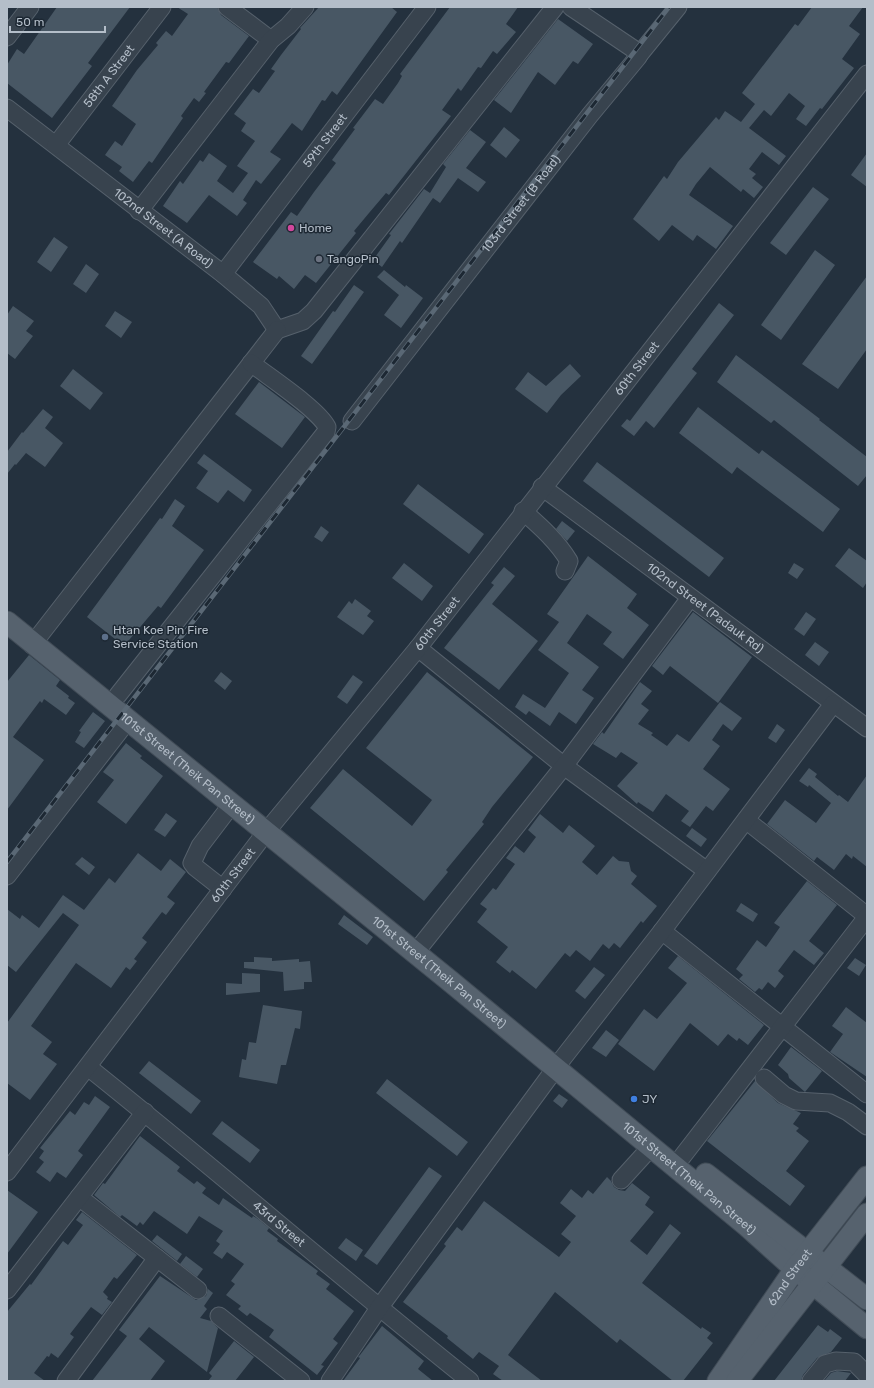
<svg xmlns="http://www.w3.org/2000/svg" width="874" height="1388" font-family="Rubik,sans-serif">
<rect width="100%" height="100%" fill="#24313e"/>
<path fill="#485764" d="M57 7H130L88 63 92 66 52 118 7 83V65L17 49 24 54Z
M177 7H217L221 15 249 36 229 63 226 62 204 92 206 93 199 102 194 98 181 116 183 118 152 163 149 161 133 182 119 171 122 167 105 155 115 141 122 146 136 124 112 106 137 70 158 45 156 43 166 31 172 36 188 14Z
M319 7H391L397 12 337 95 332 91 325 101 322 100 302 131 292 123 270 152 281 159 261 184 256 180 243 200 247 203 237 216 209 195 187 223 163 206 180 181 183 184 200 160 203 162 209 153 227 166 217 181 233 193 248 173 237 166 255 141 241 131 246 123 234 114 253 89 259 93 275 71 271 69 281 55 301 29 300 28Z
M450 7H518L506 24 516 32 497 54 493 51 481 68 478 67 461 91 458 88 442 110 451 116 389 195 386 193 369 213 354 231 356 233 316 283 305 275 294 289 279 276 277 279 253 262 291 212 297 216 314 192 336 163 332 160 355 129 353 128 375 99 383 104 398 83 402 76 400 74Z
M812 7H863L849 26 860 34 842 59 854 68 822 109 820 108 806 126 796 119 805 106 789 93 771 116 764 110 749 128 786 156 779 165 762 152 749 169 756 174 752 178 763 187 754 198 743 189 741 192 710 167 696 184 689 195 733 226 716 249 697 235 693 241 672 225 659 241 633 219 664 176 667 179 678 162 716 117 719 120 725 111 741 122 755 104 742 93 795 24 798 26Z
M558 19 593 44 578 64 573 61 555 85 538 72 511 113 494 100Z
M504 127 520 140 506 158 490 145Z
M470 130 486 142 466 168 486 182 478 192 458 178 440 203 433 198 402 243 400 241 382 267 373 260 391 235 389 234 424 189 430 193 446 167 443 164Z
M867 153V187L851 175Z
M813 187 829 199 786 255 770 243Z
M54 237 68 247 51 272 37 262Z
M815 250 835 265 781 340 761 325Z
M86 264 99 274 86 293 73 284Z
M384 270 405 287 406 285 423 298 401 328 384 315 399 295 377 277Z
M867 276V349L838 389 802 364Z
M354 285 364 292 312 364 301 356 333 311 335 312Z
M719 303 734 315 692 369 697 373 654 428 646 421 634 436 621 426 627 419 630 421Z
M13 306 34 321 26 331 33 336 15 359 7 353V315Z
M115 311 132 322 121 338 105 326Z
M736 355 820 419 819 420 867 457V475L858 486 774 420 771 423 717 382Z
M570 364 581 376 561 395 547 413 515 389 528 372 546 386Z
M73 369 103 393 90 410 60 386Z
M259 382 305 417 282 448 235 414Z
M698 407 759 454 762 450 840 509 823 532 737 467 732 474 679 433Z
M43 409 53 417 45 428 63 443 45 467 26 453 16 465 15 464 7 474V452L22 432 23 433Z
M204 454 252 490 244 502 228 490 218 503 196 488 208 471 197 463Z
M597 462 724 558 709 577 583 481Z
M418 484 484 534 469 554 403 504Z
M175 499 185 506 172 526 204 550 161 608 158 606 124 646 87 617 160 518 162 519Z
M562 521 575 531 567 541 556 529Z
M321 526 329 532 322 542 314 537Z
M849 548 867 561V582L863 588 835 566Z
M588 556 637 594 627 608 649 625 623 659 603 644 612 632 587 614 567 643 599 667 582 690 594 698 576 724 559 712 550 726 529 711 526 715 515 707 523 694 545 708 569 673 538 650 559 622 547 614Z
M404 563 433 586 422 601 392 578Z
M794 563 804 569 797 579 788 573Z
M504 567 515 576 492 604 538 641 499 690 444 648 494 585 491 583Z
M355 599 371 611 367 616 374 621 363 635 337 617 349 601 352 604Z
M693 612 752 657 718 703 670 666 663 675 652 666Z
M806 612 816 619 804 636 794 629Z
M815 642 829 652 819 666 805 655Z
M29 655 60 680 56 686 69 696 68 698 75 703 66 715 44 699 42 703 40 701 13 737 44 760 7 810V682Z
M221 672 232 681 225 690 214 681Z
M427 672 533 757 492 807 482 822 484 824 446 870 448 872 424 901 310 808 343 769 412 826 432 800 366 748Z
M353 675 363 682 347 704 337 697Z
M640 682 652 691 641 704 649 710 638 724 653 733 651 735 667 746 677 734 689 742 720 702 742 718 732 731 723 724 712 740 720 746 703 769 730 789 713 811 706 806 690 827 681 821 689 811 666 794 653 812 638 802 637 804 617 786 638 763 621 752 616 758 593 744 602 732 604 734Z
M93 712 105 721 84 748 75 742 81 732 79 731Z
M777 724 785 730 776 743 768 738Z
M126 743 142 756 140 758 163 776 126 824 97 802 114 780 103 772Z
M809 768 817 774 815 777 838 796 839 795 848 802 867 775V867L853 856 852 859 846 854 834 870 817 857 814 861 767 824 785 800 816 823 831 803 809 785 808 787 799 781Z
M166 813 177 821 165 837 154 830Z
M540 814 563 833 569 825 595 846 582 862 597 875 613 856 619 861 629 862 631 871 637 876 631 884 657 906 643 923 641 921 620 948 614 943 609 949 603 944 590 961 576 950 570 957 565 953 536 989 512 970 510 973 496 962 508 947 477 922 487 909 480 904 493 888 496 890 515 864 506 858 515 846 524 853 536 837 528 830Z
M692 828 707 839 701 847 686 836Z
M138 853 161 871 170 859 186 872 167 897 175 903 166 915 162 912 142 938 147 942 134 959 137 961 130 970 126 967 111 988 76 963 31 1026 52 1042 43 1054 57 1064 30 1100 7 1083V1023L79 925 63 913 16 972 7 965V909L20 919 22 915 39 928 63 895 84 910 109 878 115 883Z
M82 857 95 867 89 875 75 864Z
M807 881 837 905 809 941 824 953 814 965 794 950 778 971 784 976 775 988 768 982 762 990 759 988 755 992 739 979 743 975 736 969 757 940 766 947 780 927 774 923Z
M741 903 758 914 753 922 736 911Z
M344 915 373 937 367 945 338 924Z
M678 956 764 1025 748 1045 739 1038 737 1041 728 1034 718 1046 690 1023 654 1071 618 1044 644 1009 657 1019 687 983 668 968Z
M254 957 272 958V961L299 959V962L310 961 312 982H304V989L284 991 283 972 244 968V962H254Z
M855 958 866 965 859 976 847 968Z
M594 967 605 975 585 999 575 991Z
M242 973 260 974V992L226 995V983L242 984Z
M263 1005 302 1011 300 1029 295 1028 286 1065H281L277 1084 239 1077 242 1059 246 1060 249 1042 256 1043Z
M846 1007 867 1023V1077L830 1052 843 1034 832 1026Z
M606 1030 619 1040 606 1057 592 1048Z
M791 1047 822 1071 805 1092 789 1078 788 1074 778 1065Z
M149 1061 201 1101 191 1114 139 1073Z
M387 1079 468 1142 457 1156 376 1093Z
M755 1081 778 1103 801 1113 793 1124 799 1128 796 1131 809 1141 786 1171 805 1186 790 1206 707 1141Z
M559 1094 568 1100 562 1108 553 1101Z
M95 1096 110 1107 78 1151 83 1155 66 1178 57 1172 50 1182 36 1172 44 1162 39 1158 44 1151 40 1148 70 1111 75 1115 84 1102 89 1105Z
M222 1121 260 1150 250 1163 212 1134Z
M140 1136 180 1167 177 1171 194 1184 197 1181 206 1188 202 1193 219 1205 223 1198 252 1218 253 1216 258 1219 269 1228 267 1231 278 1239 277 1241 318 1271 316 1274 330 1284 326 1289 354 1311 333 1339 338 1343 321 1365 324 1366 317 1375 269 1337 274 1330 250 1313 247 1316 238 1309 241 1306 226 1295 235 1284 231 1281 244 1264 227 1252 222 1259 213 1253 220 1244 216 1241 223 1231 199 1216 187 1234 154 1211 143 1225 140 1222 137 1226 122 1215 120 1217 94 1195 103 1183 105 1184Z
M429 1167 442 1176 377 1265 364 1256Z
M607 1177 611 1181 614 1187 619 1190 625 1191 632 1183 650 1197 645 1205 654 1212 630 1241 647 1255 670 1224 681 1233 642 1283 701 1329 702 1327 711 1333 707 1338 713 1343 683 1381H673L620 1339 617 1343 555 1292 508 1355 542 1381H503L493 1374 499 1366 479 1352 473 1359 447 1338 448 1336 403 1302 446 1246 444 1244 457 1227 462 1231 484 1201 559 1257 571 1242 561 1234 576 1216 560 1203 571 1189 582 1198 588 1190 593 1194Z
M7 1190 38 1212 7 1254Z
M82 1212 137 1255 117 1279 114 1277 103 1292 108 1297 107 1299 112 1302 102 1315 91 1307 70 1334 74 1337 58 1358 51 1353 49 1357 47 1356 34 1373 45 1381H7V1312L30 1284 31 1285 63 1241 68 1245 83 1225 76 1220Z
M157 1235 182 1254 177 1261 152 1241Z
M346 1238 363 1250 356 1261 338 1248Z
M186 1256 203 1269 197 1277 180 1264Z
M160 1276 196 1300 206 1296 208 1289 213 1293 204 1306 207 1309 200 1318 211 1321 218 1328 207 1372 149 1327 139 1339 165 1361 150 1381H92L127 1336 119 1330Z
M818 1325 828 1332 830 1329 842 1338 831 1352 817 1358 803 1375 801 1381H774Z
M382 1326 424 1361 418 1369 433 1381H343L360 1358 358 1357 360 1355Z
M234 1341 254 1357 235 1381H208L212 1376 209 1373Z
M837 1371 851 1373 845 1381H824L831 1373Z"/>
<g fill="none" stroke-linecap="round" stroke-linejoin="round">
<defs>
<g id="minor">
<path d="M227 7 271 40"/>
<path d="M7 37 30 7"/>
<path d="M639 55 678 7"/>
<path id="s1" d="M7 108 223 274 261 306 277 330 303 321 314 311 555 7"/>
<path id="s2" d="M56 145 162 7"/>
<path d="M139 211 271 40 288 26 305 7"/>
<path id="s3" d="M223 274 427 7"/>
<path id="s4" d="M352 421 590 115 638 57 639 55 632 48 571 7"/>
<path id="s5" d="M542 487 867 728"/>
<path d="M523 511C541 527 557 541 569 561L565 571"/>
<path d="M32 645 277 330"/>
<path d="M418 648 564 766 707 871"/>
<path d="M118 695 326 432 327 427C318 409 269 377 251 363"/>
<path d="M746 820 867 916"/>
<path d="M7 876 128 720"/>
<path d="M223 889 195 867 192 863 200 846 232 804"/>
<path d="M662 931 867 1094"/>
<path d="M415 953 564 766 690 598"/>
<path id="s6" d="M88 1067C217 1170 341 1278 470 1381"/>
<path d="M764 1078 784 1095 796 1101 830 1103 848 1112 867 1126"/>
<path d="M675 1166 867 917"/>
<path id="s7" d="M7 1172 266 832 418 648 867 74"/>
<path d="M621 1180 651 1147"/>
<path d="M79 1197 198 1290"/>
<path d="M7 1290 145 1112"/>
<path d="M219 1316 301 1381"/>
<path d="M66 1381 157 1258"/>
<path d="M330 1381 379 1308 563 1058 662 931 833 704"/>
<path d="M811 1381 825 1364 836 1361 854 1362 867 1375"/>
</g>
<g id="major">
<path id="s8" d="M7 622 450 981 747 1226 795 1269 867 1328"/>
<path d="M706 1174 867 1299"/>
<path id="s9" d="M718 1381 795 1269 867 1177"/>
<path d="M737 1381 867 1214"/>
</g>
</defs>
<use href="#minor" stroke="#56616c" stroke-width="19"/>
<use href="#major" stroke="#414c57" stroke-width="23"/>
<use href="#minor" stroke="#38434e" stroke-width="17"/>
<use href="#major" stroke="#56626e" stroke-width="21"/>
<defs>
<path id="rail" d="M7 862 669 7"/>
</defs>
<use href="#rail" stroke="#5a6875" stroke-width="4.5"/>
<use href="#rail" stroke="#1d2833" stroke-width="3" stroke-dasharray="9" stroke-linecap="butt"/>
</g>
<circle fill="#d1479c" stroke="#1d2833" stroke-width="1.5" cx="291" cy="228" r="4"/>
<circle fill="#6b7280" stroke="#1d2833" stroke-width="1.5" cx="319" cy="259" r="4"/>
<circle fill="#5c6f8a" stroke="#1d2833" stroke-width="1.5" cx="105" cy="637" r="4"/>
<circle fill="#3f7fe0" stroke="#1d2833" stroke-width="1.5" cx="634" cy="1099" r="4"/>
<g text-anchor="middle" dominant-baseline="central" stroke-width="3" stroke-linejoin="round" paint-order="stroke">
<g font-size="12" fill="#b4bec9" stroke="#1d2833">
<text stroke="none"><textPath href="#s2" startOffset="87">58th A Street</textPath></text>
<text stroke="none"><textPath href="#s3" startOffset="168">59th Street</textPath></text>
<text stroke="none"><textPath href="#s4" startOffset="275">103rd Street (B Road)</textPath></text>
<text stroke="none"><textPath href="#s1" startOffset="197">102nd Street (A Road)</textPath></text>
<text stroke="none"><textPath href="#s7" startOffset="1021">60th Street</textPath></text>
<text stroke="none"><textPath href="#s5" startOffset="203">102nd Street (Padauk Rd)</textPath></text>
<text stroke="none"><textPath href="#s7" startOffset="697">60th Street</textPath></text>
<text stroke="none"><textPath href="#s8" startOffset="232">101st Street (Theik Pan Street)</textPath></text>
<text stroke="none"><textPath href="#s7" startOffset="373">60th Street</textPath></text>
<text stroke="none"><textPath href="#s8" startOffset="556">101st Street (Theik Pan Street)</textPath></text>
<text stroke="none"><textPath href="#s8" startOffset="880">101st Street (Theik Pan Street)</textPath></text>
<text stroke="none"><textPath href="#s6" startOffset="247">43rd Street</textPath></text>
<text stroke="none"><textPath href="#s9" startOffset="126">62nd Street</textPath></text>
</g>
<g font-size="12" fill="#b4bec9" stroke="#1d2833" text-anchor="start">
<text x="299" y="228">Home</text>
<text x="327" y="259">TangoPin</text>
<text x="113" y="630">Htan Koe Pin Fire<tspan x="113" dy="14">Service Station</tspan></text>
<text x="642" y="1099">JY</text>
</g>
</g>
<rect width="874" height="1388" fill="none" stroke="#b4bec9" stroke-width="16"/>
<path d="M10 26v6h95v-6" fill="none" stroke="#b4bec9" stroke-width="2"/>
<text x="16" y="26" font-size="12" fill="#b4bec9" stroke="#1d2833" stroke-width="3" paint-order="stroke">50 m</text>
</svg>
